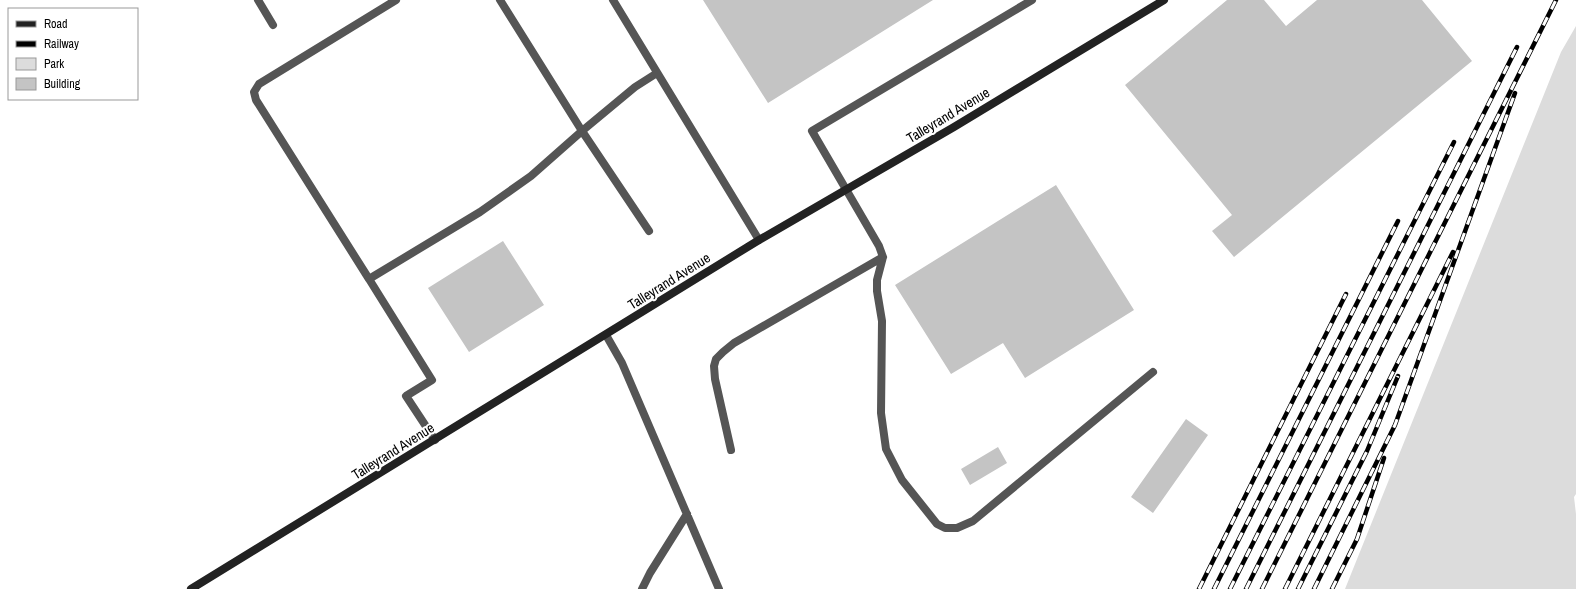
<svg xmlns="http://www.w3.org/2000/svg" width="1576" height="589" font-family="'Archivo Narrow',sans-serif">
<rect width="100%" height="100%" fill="#fff"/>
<path fill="#dcdcdc" d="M1576 26V494L1574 497 1576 514V589H1345L1561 52Z"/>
<path fill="#c4c4c4" d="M703 0H933L768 103Z
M1227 0H1264L1286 26 1317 0H1422L1472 61 1234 257 1212 231 1232 215 1125 85Z
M1056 185 1134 310 1025 378 1003 343 951 374 895 285Z
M503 241 544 305 469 352 428 288Z
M1186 419 1208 435 1153 513 1131 497Z
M998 447 1007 463 970 485 961 469Z"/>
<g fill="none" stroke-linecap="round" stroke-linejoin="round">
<path stroke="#555" stroke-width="8" d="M258 0 273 25
M500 0 582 131 649 231
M613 0 759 240
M1032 0 812 131 879 246 883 257 877 280V291L882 321 881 413 886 449 902 480 937 524 945 528H957L973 521 1153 372
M369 279 256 100 254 92 259 84 396 0
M606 335 622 363 719 589
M435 440 406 396 432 380 369 279 480 212 531 176 582 131 635 87 657 73
M731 450 715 379 714 366 716 359 723 352 734 343 883 257
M642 589 650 573 687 514"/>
<path stroke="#222" stroke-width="8" d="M191 589 759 240 954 127 1164 0"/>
<defs>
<path id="rail" d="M1199 589 1346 294
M1214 589 1398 221
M1230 589 1454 142
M1246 589 1517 47
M1262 589 1556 0
M1285 589 1453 252
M1298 589 1367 451 1398 376
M1314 589 1395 425 1515 93
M1332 589 1357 539 1384 458"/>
</defs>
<use href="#rail" stroke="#000" stroke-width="4.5"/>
<use href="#rail" stroke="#fff" stroke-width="3" stroke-dasharray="9" stroke-linecap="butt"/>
</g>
<g text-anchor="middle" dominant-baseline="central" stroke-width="4" stroke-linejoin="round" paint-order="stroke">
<g font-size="14" fill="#000" stroke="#fff">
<text transform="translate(948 115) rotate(-31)">Talleyrand Avenue</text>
<text transform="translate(669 281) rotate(-32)">Talleyrand Avenue</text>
<text transform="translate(393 451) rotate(-32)">Talleyrand Avenue</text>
</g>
</g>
<rect x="8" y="8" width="130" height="92" fill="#ffffff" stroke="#999999"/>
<rect x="16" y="21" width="20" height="6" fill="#222222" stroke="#999999"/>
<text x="44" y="28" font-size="12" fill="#000000">Road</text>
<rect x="16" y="41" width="20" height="6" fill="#000000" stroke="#999999"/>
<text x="44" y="48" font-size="12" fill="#000000">Railway</text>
<rect x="16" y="58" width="20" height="12" fill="#dcdcdc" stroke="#999999"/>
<text x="44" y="68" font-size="12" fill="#000000">Park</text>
<rect x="16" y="78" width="20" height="12" fill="#c4c4c4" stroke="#999999"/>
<text x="44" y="88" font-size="12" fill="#000000">Building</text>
</svg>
